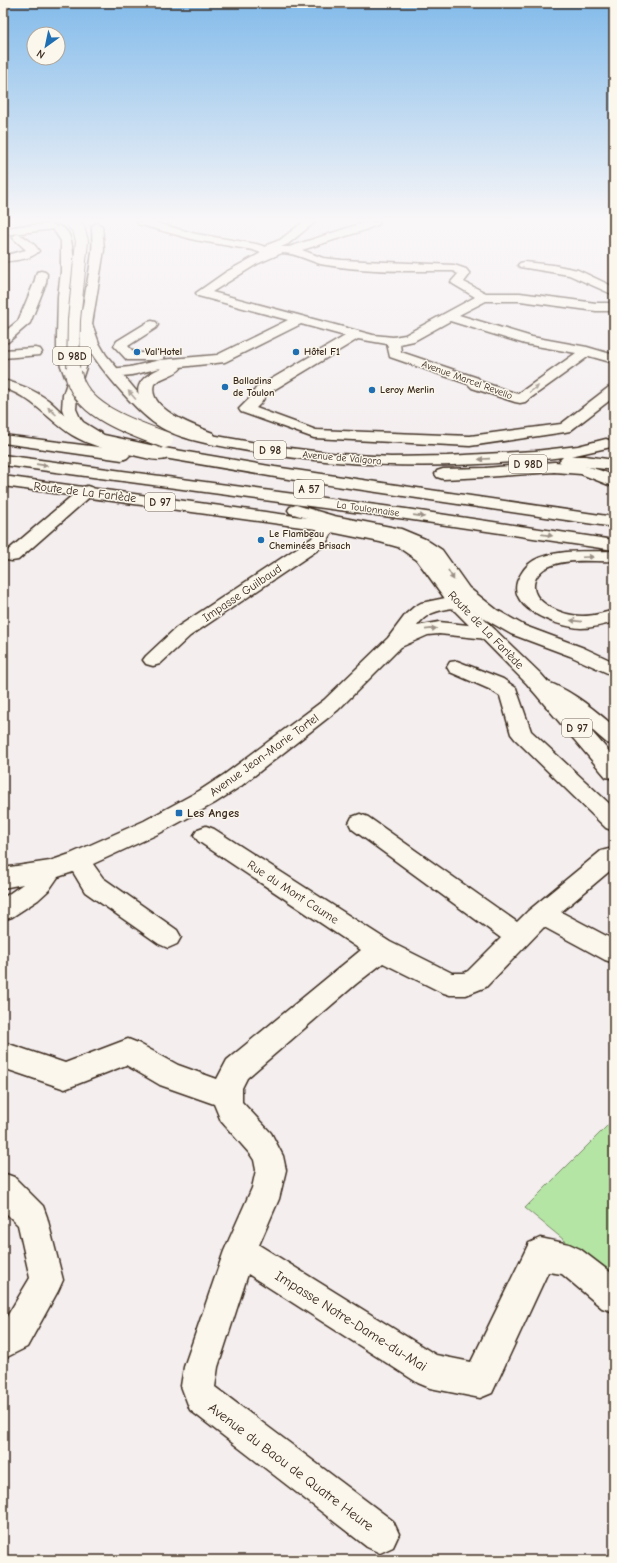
<svg xmlns="http://www.w3.org/2000/svg" width="617" height="1563" font-family="'Comic Neue',sans-serif">
<rect width="100%" height="100%" fill="#f4eeef"/>
<filter id="ink" filterUnits="userSpaceOnUse"><feTurbulence type="fractalNoise" baseFrequency=".025" numOctaves="2"/><feDisplacementMap in="SourceGraphic" scale="8" xChannelSelector="R" yChannelSelector="G"/><feConvolveMatrix kernelMatrix="1 2 1 2 8 2 1 2 1" color-interpolation-filters="sRGB"/></filter>
<g filter="url(#ink)">
<path fill="#b5e5a5" stroke="#788862" d="M614 1119V1281L525 1208Z"/>
<g fill="none" stroke-linecap="round" stroke-linejoin="round">
<defs>
<path id="minor" d="M137 222H153L196 234 256 244 266 247 267 245 280 240 303 222H315L288 244 281 247H289L366 222H380L379 224 362 231 302 250 323 258 342 260 454 265 466 269 470 274 464 282 486 293H520L596 303H614V311H596L520 301H486L459 315 532 337 587 347 614 355V363L589 356 525 402 520 403 515 402 472 388 468 384 390 357 387 344 358 339 267 394 261 403 256 408 316 430 470 436 561 424 609 387 614 386V397L570 431 565 432 470 446 314 438 241 412 239 409 250 398 256 388 345 336 301 324 225 362 180 367 181 368C176 375 161 377 154 384 146 409 195 426 213 433L215 436 213 439 208 440 203 439C175 429 101 394 161 368 145 371 126 379 109 375L107 372 109 369 130 367 160 360 217 355 288 320 198 296 196 293 226 272 261 253 253 250 195 240 138 224ZM282 253C298 253 311 263 326 265 368 272 411 271 453 271L458 274 451 282 453 284 475 297 405 335 393 337 373 335 212 292 257 264ZM450 321 525 344 576 353 518 394 482 382 478 378 401 352 400 344 414 341Z
M51 224 55 225 56 227 55 229 3 235V229L19 226Z
M17 234C25 236 35 244 39 251 31 260 14 260 3 262V256L26 250 12 237Z
M524 262 553 265 578 270 614 287V295L569 275 520 267 518 265 520 263Z
M41 271 45 272 47 274 46 283 30 323 8 342 3 343V333L18 321 34 283 37 272Z
M152 321 156 322 158 325 156 328 128 346 135 353H163L165 356 163 359 158 360H127L114 346 117 341 148 322Z
M35 348 40 349 42 352 40 355 3 358V350Z
M3 380C19 384 34 390 48 400 60 410 70 422 84 429 110 444 138 446 166 453L169 456 166 459C156 462 143 457 133 455 112 451 90 446 72 435 47 419 33 397 3 388Z
M87 486 93 488 95 491 93 494 18 560 12 561 6 560 3 556 6 552 81 488Z
M328 521 334 522 336 526 325 545 190 636 160 664 153 666 146 664 143 660 146 656 176 628 312 538 322 522Z
M455 596 461 598 464 602 461 606C443 611 429 609 417 626L439 622 487 627 494 629 496 633 494 637 487 639 439 634 428 635 401 647 338 710 241 786 215 803 160 833 93 864 103 878 177 930 181 937 177 944 168 948 159 944 85 892 73 872 58 877 49 890 38 900 12 917 3 920V898L23 884 3 888V868L50 861 70 854 144 821 199 791 225 774 324 700 388 638 406 614 414 607 421 603Z
M457 661 503 679 516 688 531 731 614 808V831L606 828 515 739 511 734 500 696 489 689 450 672 447 667 450 662Z
M539 679C569 688 591 707 614 726V745L607 743C589 728 571 709 550 698 542 695 534 694 529 686L532 681Z
M360 814 368 817 517 922 528 911 601 851 609 849 614 850V870L612 869 561 912 614 940V963L605 960 544 927 486 987 466 995H450L441 992 383 963 356 984 247 1078 242 1088V1102L271 1133 283 1156 286 1170 279 1199 259 1245 436 1355 471 1362 529 1243 540 1238 569 1244 580 1249 614 1275V1312L602 1308 562 1274 548 1272 492 1393 480 1398 430 1388 418 1383 248 1274 218 1367 215 1387 393 1521 399 1534 393 1547 380 1553 367 1547 190 1410 181 1386 184 1367 224 1251 252 1188 256 1170 254 1160 250 1154 221 1121 214 1104 160 1085 126 1065 65 1089 3 1068V1042L65 1063 128 1039 138 1043 178 1065 217 1079 227 1060 361 950 198 841 194 835 198 829 206 826 214 829 390 942 452 973H464L468 971 501 938 352 829 349 823 352 817Z
M3 1173 14 1177 43 1206 47 1217 63 1280 58 1291 27 1347 3 1359V1323L30 1278 18 1225 3 1210Z"/>
<path id="major" d="M97 223 102 226 104 250 92 324 99 343 106 355 143 399 167 419 184 427 211 435 273 446 339 454 391 457 447 456 535 451 578 446 606 439 611 441 614 444 611 447 571 456H585L614 460V470L562 464 559 461 563 457C452 470 347 469 237 449 211 444 180 440 157 425 137 412 95 364 86 343 83 338 80 330 80 325 79 319 82 311 83 306 86 288 90 270 92 252 93 243 92 234 92 226Z
M58 226C65 227 70 234 71 241 76 259 71 278 70 296 69 314 68 336 71 354 72 362 76 370 79 377L77 380 72 381 67 380 65 377 57 355V336L58 296 61 272V241L53 229Z
M3 476 316 519 383 532 410 539 429 552 463 599 541 674 614 757V779L606 777 527 684 451 607 417 560 398 547 380 542 316 529 3 486Z"/>
<path id="highway" d="M86 320 90 321 92 324 90 355 77 395 76 409 80 418 83 422 104 435 164 448 275 467 614 517V527L275 477 164 458 94 441 82 435 73 428 66 420 62 409 63 395 76 355 80 324 82 321Z
M3 435 122 450 127 452 130 455 127 458 122 460 3 443Z
M3 455 406 509 614 540V550L406 519 3 465Z
M554 462C575 463 595 467 614 476V487L581 474 554 472 486 477 443 479 437 477 435 474 437 471 443 469 486 468Z
M296 505 334 516 401 529 425 539 442 550 469 588 497 610 525 626 584 648 614 662V676L570 656 511 634 483 618 457 596 430 558 413 547 390 537 331 525 290 513 288 510 290 507Z
M614 551V561C594 562 569 558 550 566 544 568 538 573 535 580 528 600 556 612 572 615 587 618 600 614 614 610V622C603 625 592 628 581 628 557 627 499 606 521 574 525 567 531 561 539 558 562 549 589 552 614 551Z"/>
</defs>
<use href="#minor" stroke="#3b2a1e" stroke-width="3"/>
<use href="#major" stroke="#3b2a1e" stroke-width="3"/>
<use href="#highway" stroke="#3b2a1e" stroke-width="3"/>
<use href="#minor" fill="#fbf7ec" fill-rule="evenodd"/>
<use href="#major" fill="#fbf7ec" fill-rule="evenodd"/>
<use href="#highway" fill="#fbf7ec" fill-rule="evenodd"/>
<defs>
<path id="major-bridge-far1" d="M72 222 79 230 82 241 74 320 73 373"/>
<path id="major-bridge" d="M73 372C78 411 133 428 165 440"/>
</defs>
<use href="#major-bridge-far1" stroke="#3b2a1e" stroke-width="14" stroke-linecap="butt"/>
<use href="#major-bridge" stroke="#3b2a1e" stroke-width="18" stroke-linecap="butt"/>
<use href="#major-bridge-far1" stroke="#fbf7ec" stroke-width="12"/>
<use href="#major-bridge" stroke="#fbf7ec" stroke-width="16"/>
</g>
<defs><path id="oneway-solid" d="M-6-.8H1V-3.2L6.5 0L1 3.2V.8H-6Z"/></defs>
<g fill="#9b9085">
<use href="#oneway-solid" transform="translate(534 389) rotate(-36)"/>
<use href="#oneway-solid" transform="translate(132 395) rotate(-131)"/>
<use href="#oneway-solid" transform="translate(52 411) rotate(-138)"/>
<use href="#oneway-solid" transform="translate(484 459) rotate(176)"/>
<use href="#oneway-solid" transform="translate(42 465) rotate(8)"/>
<use href="#oneway-solid" transform="translate(419 516) rotate(8)"/>
<use href="#oneway-solid" transform="translate(547 535) rotate(8)"/>
<use href="#oneway-solid" transform="translate(588 557) rotate(-3)"/>
<use href="#oneway-solid" transform="translate(451 575) rotate(60)"/>
<use href="#oneway-solid" transform="translate(576 621) rotate(-174)"/>
<use href="#oneway-solid" transform="translate(431 629) rotate(-6)"/>
</g>
</g>
<linearGradient id="sky" x2="0" y2="1"><stop stop-color="#83bbea"/><stop offset="0.5" stop-color="#faf7f8"/><stop offset="1" stop-color="#faf7f8" stop-opacity="0"/></linearGradient>
<rect width="617" height="441" fill="url(#sky)"/>
<g fill="#1f6fb2" stroke="#fbf7ec" stroke-width="1.5">
<circle cx="137" cy="352" r="4"/>
<circle cx="296" cy="352" r="4"/>
<circle cx="225" cy="387" r="4"/>
<circle cx="372" cy="390" r="4"/>
<circle cx="261" cy="540" r="4"/>
<rect x="175" y="809" width="8" height="8" rx="2"/>
</g>
<g text-anchor="middle" dominant-baseline="central" stroke-width="3" stroke-linejoin="round" paint-order="stroke">
<g font-size="10" font-weight="bold" fill="#3b2a1e" stroke="#fbf7ec" text-anchor="start">
<text x="145" y="352">Val'Hotel</text>
<text x="304" y="352">Hôtel F1</text>
<text x="233" y="381">Balladins<tspan x="233" dy="12">de Toulon</tspan></text>
<text x="380" y="390">Leroy Merlin</text>
<text x="269" y="534">Le Flambeau<tspan x="269" dy="12">Cheminées Brisach</tspan></text>
</g>
<g font-size="10" fill="#3b2a1e" stroke="#fbf7ec">
<text transform="translate(467 380) rotate(20)">Avenue Marcel Revello</text>
<text transform="translate(342 458) rotate(5)">Avenue de Valgora</text>
<text transform="translate(368 509) rotate(8)">La Toulonnaise</text>
</g>
<g fill="#fbf7ec" stroke="#75685c" stroke-width="1">
<rect x="53" y="347" width="38" height="18" rx="3"/>
<rect x="254" y="441" width="32" height="18" rx="3"/>
<rect x="509" y="455" width="38" height="18" rx="3"/>
<rect x="294" y="480" width="30" height="18" rx="3"/>
<rect x="145" y="493" width="30" height="18" rx="3"/>
<rect x="562" y="719" width="30" height="18" rx="3"/>
</g>
<g font-size="11" font-weight="bold" fill="#3b2a1e">
<text x="72" y="356">D 98D</text>
<text x="270" y="450">D 98</text>
<text x="528" y="464">D 98D</text>
<text x="309" y="489">A 57</text>
<text x="160" y="502">D 97</text>
<text x="577" y="728">D 97</text>
</g>
<g font-size="12" fill="#3b2a1e" stroke="#fbf7ec">
<text transform="translate(85 492) rotate(7)">Route de La Farlède</text>
<text transform="translate(242 593) rotate(-34)">Impasse Guilbaud</text>
<text transform="translate(486 630) rotate(46)">Route de La Farlède</text>
<text transform="translate(264 755) rotate(-36)">Avenue Jean-Marie Tortel</text>
<text transform="translate(293 892) rotate(33)">Rue du Mont Caume</text>
</g>
<g font-size="12" font-weight="bold" fill="#3b2a1e" stroke="#fbf7ec" text-anchor="start">
<text x="187" y="813">Les Anges</text>
</g>
<g font-size="14" fill="#3b2a1e" stroke="#fbf7ec">
<text transform="translate(351 1321) rotate(32)">Impasse Notre-Dame-du-Mai</text>
<text transform="translate(291 1467) rotate(37)">Avenue du Baou de Quatre Heure</text>
</g>
</g>
<rect width="617" height="1563" fill="none" stroke="#fbf7ec" stroke-width="16"/>
<rect x="8" y="8" width="601" height="1547" fill="none" stroke="#3b2a1e" stroke-width="1.5" filter="url(#ink)"/>
<g transform="translate(46 46) rotate(213)"><circle r="19" fill="#fbf7ec" stroke="#aea59a"/>
<path d="M0-3L7 15L0 10L-7 15Z" fill="#1f6fb2"/>
<text y="-6" font-size="11" font-weight="bold" text-anchor="middle" fill="#3b2a1e">N</text>
</g>
</svg>
